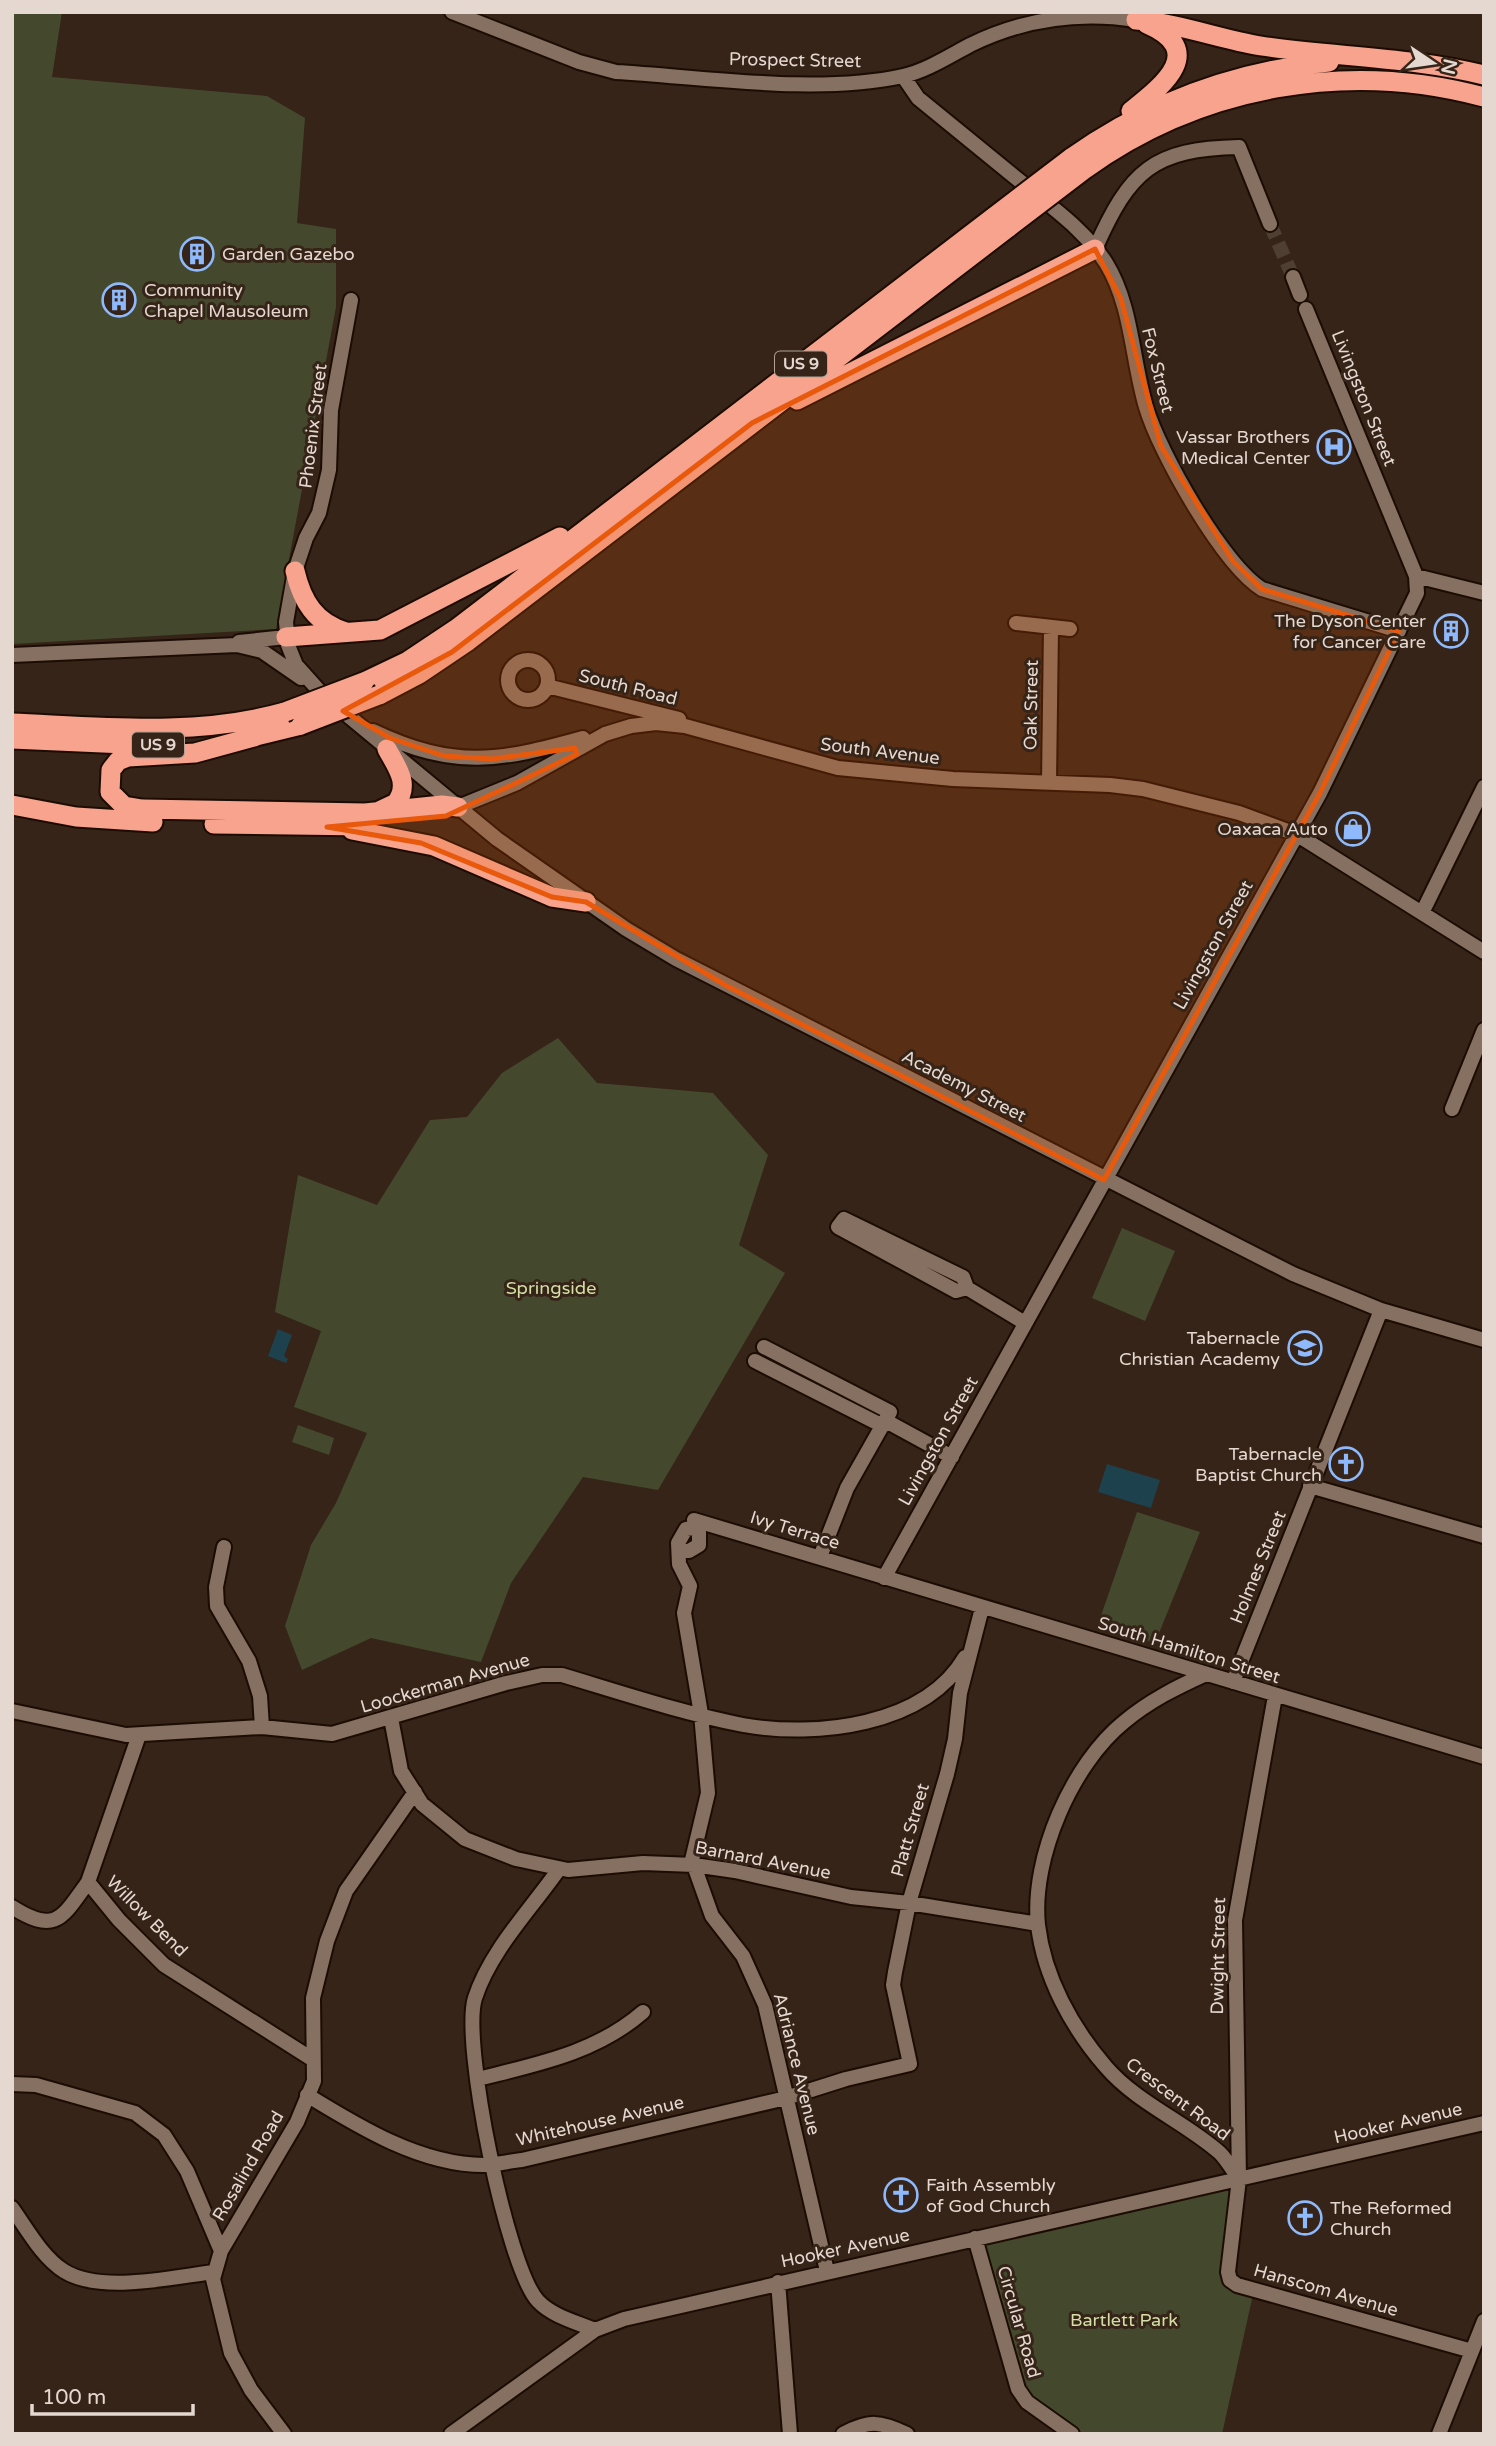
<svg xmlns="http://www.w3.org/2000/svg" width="1496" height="2446" font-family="'Varela Round',sans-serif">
<rect width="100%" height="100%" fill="#352417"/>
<path fill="#44492e" d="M12 12H62L52 77 267 96 305 118 297 223 336 229V307L276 629 12 644Z
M558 1038 597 1083 713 1093 768 1155 739 1245 785 1273 658 1490 583 1477 511 1583 481 1662 371 1638 302 1670 285 1626 311 1545 336 1503 367 1433 294 1407 321 1331 275 1312 298 1175 377 1205 430 1120 467 1117 502 1073Z
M1122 1228 1175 1251 1145 1321 1092 1298Z
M298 1425 334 1438 329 1455 292 1442Z
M1137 1512 1200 1532 1155 1643 1097 1627Z
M1239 2179 1228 2272 1254 2290 1222 2434H1071L1022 2395 975 2239Z"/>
<path fill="#1d424d" d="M278 1329 292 1335 284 1356 288 1359 286 1363 268 1356Z
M1107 1464 1160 1480 1151 1508 1098 1492Z"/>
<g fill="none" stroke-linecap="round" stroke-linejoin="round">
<path stroke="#4f3f33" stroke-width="14" stroke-dasharray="14 7" stroke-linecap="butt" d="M1270 224 1293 277"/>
<defs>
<path id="minor" d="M452 12 579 62 616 72C704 77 817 95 903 76 926 71 949 56 970 45 1023 19 1078 11 1136 20
M903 76 918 98C952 126 987 154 1021 182 1051 207 1085 230 1106 263 1132 305 1132 360 1146 407 1159 452 1223 565 1262 589L1399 631
M1095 249C1130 170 1153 149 1239 147L1270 224
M1293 277 1300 295
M351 300 331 410 329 470 319 513 306 538 295 571 286 622 288 645 296 665 322 694 497 839 626 929 676 959 1293 1274 1381 1310 1484 1340
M1416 576 1484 593
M1016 623 1070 629
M239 642 286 637
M12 655 237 645 262 651 301 678
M508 680a20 20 0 1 1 40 0a20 20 0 1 1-40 0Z
M547 686 679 719
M373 731C455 770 500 761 583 738
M1049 783 1051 627
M458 807 517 783 605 734 631 726 656 723 685 726 838 768 953 779 1110 785 1143 789 1239 813 1296 834 1484 952
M1422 913 1484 787
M1452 1109 1484 1030
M967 1288 956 1291 838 1227 844 1219 963 1277 967 1288 1025 1323
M764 1347 890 1412 847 1488 820 1557
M755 1361 883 1426
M886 1421 952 1457
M1310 1486 1484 1536
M694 1520 1484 1757
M224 1547 216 1587 217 1606 249 1661 260 1696 262 1727
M679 1551H689L699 1545V1532L693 1528 686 1529 678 1543 679 1564 690 1586 684 1613 701 1714 708 1793 692 1860 712 1916 743 1956 765 2005 827 2271
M884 1578 1320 793 1417 593 1416 576 1306 309
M1206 1674C1177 1687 1149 1701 1124 1722 1072 1764 1031 1858 1038 1925 1044 1977 1072 2028 1106 2067 1137 2103 1185 2122 1220 2153 1227 2160 1233 2171 1239 2179
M1233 1682 1381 1310
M1275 1696 1235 1920 1239 2179 1228 2272 1230 2280 1237 2285 1472 2351
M12 1711 126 1735 262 1727 332 1734 506 1683 542 1675H562C622 1693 682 1713 743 1725 816 1738 925 1726 965 1657
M391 1718 401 1771 422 1804 465 1839 516 1859 568 1870 643 1863 694 1865 735 1871 851 1897 909 1903 1038 1924
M139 1735 88 1882 119 1920 164 1965 312 2059
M559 1869C531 1909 490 1951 475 1998 461 2041 507 2268 538 2301 552 2316 576 2322 595 2330
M12 1907C56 1935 62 1918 88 1882
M478 2079C537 2064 596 2053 643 2012
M12 2084 36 2085 135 2113 164 2135 187 2171 221 2251 213 2279 231 2353 251 2390 284 2434
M307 2095C359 2127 421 2165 484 2165 496 2165 510 2161 522 2160L786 2098 846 2079 910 2064 893 1985 895 1972 909 1903 947 1774 955 1739 960 1693 982 1608
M12 2208C27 2229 42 2257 64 2271 101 2294 173 2277 214 2272
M975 2238 1018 2389 1027 2402 1072 2434
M221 2251 297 2122 314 2081 313 1998 327 1941 346 1891 415 1792
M778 2282 790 2434
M451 2434 595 2330 624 2319 1484 2123
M843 2434C869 2420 880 2421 907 2434
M1439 2434 1484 2321"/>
<path id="highway" d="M1136 20C1178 23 1219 39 1261 46 1335 57 1411 57 1484 75
M1131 111C1161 87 1209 51 1147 24
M1071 158C1149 103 1235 71 1329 62
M1085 169C1200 86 1347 60 1484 97
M797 400 1095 249
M295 571C302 601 315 623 346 632
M286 637 380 630 560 537
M364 682 408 661 456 629 995 216
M379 695 419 674 468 641 1009 227
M12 723C103 727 196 737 285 712
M254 737 195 753 128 757 118 761 111 770 110 792 124 806 142 809 365 813 442 805 458 807
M12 739 148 745
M244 739 301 725
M12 805 76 817 153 822
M379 811 396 803C411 784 396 766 387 749
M214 824 366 826
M352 830 434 846 552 897 586 902"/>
</defs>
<use href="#minor" stroke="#1c0c03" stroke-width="18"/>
<use href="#highway" stroke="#1c0c03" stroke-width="23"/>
<use href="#minor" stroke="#857061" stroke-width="14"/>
<use href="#highway" stroke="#f7a38e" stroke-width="19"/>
<defs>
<path id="highway-bridge" d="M995 216 1071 158
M1009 227 1085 169
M285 712 364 682
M301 725 379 695"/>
</defs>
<use href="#highway-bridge" stroke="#1c0c03" stroke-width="23" stroke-linecap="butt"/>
<use href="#highway-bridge" stroke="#f7a38e" stroke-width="19"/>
</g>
<path fill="#e8590c" fill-opacity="0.2" stroke="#e8590c" stroke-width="5" stroke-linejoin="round" d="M1095 249 1121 299 1161 446 1233 561 1262 589 1399 631 1320 793 1104 1180 725 985 586 902 552 897 421 843 327 827 446 816 577 754 575 748 492 759 444 756 390 738 343 711 452 652 752 423Z"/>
<defs>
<symbol id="building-ring" viewBox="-11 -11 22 22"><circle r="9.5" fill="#352417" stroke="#8eb9fc" stroke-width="1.5"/><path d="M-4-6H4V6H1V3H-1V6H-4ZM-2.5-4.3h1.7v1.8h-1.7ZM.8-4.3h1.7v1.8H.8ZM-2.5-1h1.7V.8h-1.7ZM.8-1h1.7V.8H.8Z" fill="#8eb9fc"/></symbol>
<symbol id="hospital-ring" viewBox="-11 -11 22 22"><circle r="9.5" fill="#352417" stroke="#8eb9fc" stroke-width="1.5"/><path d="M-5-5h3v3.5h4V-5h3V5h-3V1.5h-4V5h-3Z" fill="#8eb9fc"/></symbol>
<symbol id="shop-ring" viewBox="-11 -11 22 22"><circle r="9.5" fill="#352417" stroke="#8eb9fc" stroke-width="1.5"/><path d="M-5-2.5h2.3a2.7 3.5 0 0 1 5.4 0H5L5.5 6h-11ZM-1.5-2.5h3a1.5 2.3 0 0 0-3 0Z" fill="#8eb9fc"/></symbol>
<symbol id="school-ring" viewBox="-11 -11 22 22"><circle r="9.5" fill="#352417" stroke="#8eb9fc" stroke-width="1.5"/><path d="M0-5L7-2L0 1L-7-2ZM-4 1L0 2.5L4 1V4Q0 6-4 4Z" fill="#8eb9fc"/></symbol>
<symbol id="church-ring" viewBox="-11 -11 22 22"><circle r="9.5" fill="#352417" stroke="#8eb9fc" stroke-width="1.5"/><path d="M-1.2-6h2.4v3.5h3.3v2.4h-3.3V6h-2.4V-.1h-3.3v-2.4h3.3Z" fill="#8eb9fc"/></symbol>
</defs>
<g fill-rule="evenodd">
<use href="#building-ring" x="178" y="235" width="38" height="38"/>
<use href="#building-ring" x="100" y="281" width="38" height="38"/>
<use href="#hospital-ring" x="1315" y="428" width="38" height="38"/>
<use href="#building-ring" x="1432" y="612" width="38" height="38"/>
<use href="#shop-ring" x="1334" y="810" width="38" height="38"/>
<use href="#school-ring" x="1286" y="1329" width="38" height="38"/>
<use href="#church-ring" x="1327" y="1445" width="38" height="38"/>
<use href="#church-ring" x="882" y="2176" width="38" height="38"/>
<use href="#church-ring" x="1286" y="2199" width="38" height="38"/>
</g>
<g text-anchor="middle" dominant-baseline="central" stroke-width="6" stroke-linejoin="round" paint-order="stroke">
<g fill="#352417" stroke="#b0a298" stroke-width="2">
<rect x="775" y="351.5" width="52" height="25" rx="5"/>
<rect x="132" y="732.5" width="52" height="25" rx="5"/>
</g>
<g font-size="16" font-weight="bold" fill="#e4d8d0">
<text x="801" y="364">US 9</text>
<text x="158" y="745">US 9</text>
</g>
<g font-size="18" fill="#e4d8d0" stroke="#352417">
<text transform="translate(795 60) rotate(1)">Prospect Street</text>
<text transform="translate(1158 370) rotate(76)">Fox Street</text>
<text transform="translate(1364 398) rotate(68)">Livingston Street</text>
<text transform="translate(313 426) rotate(-83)">Phoenix Street</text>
<text transform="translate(628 687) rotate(14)">South Road</text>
<text transform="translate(1031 705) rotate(-89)">Oak Street</text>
<text transform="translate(880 751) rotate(7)">South Avenue</text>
<text transform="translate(1213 945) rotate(-61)">Livingston Street</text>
<text transform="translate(964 1086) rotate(27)">Academy Street</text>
<text transform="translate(938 1441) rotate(-61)">Livingston Street</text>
<text transform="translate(795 1530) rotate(17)">Ivy Terrace</text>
<text transform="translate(1258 1567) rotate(-68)">Holmes Street</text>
<text transform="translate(1189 1650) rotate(17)">South Hamilton Street</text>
<text transform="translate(445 1683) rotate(-16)">Loockerman Avenue</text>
<text transform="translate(910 1830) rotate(-74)">Platt Street</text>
<text transform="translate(763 1860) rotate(11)">Barnard Avenue</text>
<text transform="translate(147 1916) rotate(45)">Willow Bend</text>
<text transform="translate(1218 1956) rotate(-89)">Dwight Street</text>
<text transform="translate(797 2064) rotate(76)">Adriance Avenue</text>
<text transform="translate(1178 2099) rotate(37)">Crescent Road</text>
<text transform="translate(600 2121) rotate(-13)">Whitehouse Avenue</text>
<text transform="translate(1398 2123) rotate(-13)">Hooker Avenue</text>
<text transform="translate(248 2166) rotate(-60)">Rosalind Road</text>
<text transform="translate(845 2248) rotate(-12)">Hooker Avenue</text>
<text transform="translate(1326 2290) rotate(16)">Hanscom Avenue</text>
<text transform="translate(1019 2322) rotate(74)">Circular Road</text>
</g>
<g font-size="18" fill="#e4d8d0" stroke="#352417" text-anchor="end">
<text x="222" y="254" text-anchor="start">Garden Gazebo</text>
<text x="144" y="290" text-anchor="start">Community<tspan x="144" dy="21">Chapel Mausoleum</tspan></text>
<text x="1310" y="437">Vassar Brothers<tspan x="1310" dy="21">Medical Center</tspan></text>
<text x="1426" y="621">The Dyson Center<tspan x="1426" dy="21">for Cancer Care</tspan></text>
<text x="1328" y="829">Oaxaca Auto</text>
<text x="1280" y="1338">Tabernacle<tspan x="1280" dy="21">Christian Academy</tspan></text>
<text x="1322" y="1454">Tabernacle<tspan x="1322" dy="21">Baptist Church</tspan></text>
<text x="926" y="2185" text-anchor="start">Faith Assembly<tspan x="926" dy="21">of God Church</tspan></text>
<text x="1330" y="2208" text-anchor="start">The Reformed<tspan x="1330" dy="21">Church</tspan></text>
</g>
<g font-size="18" fill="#d2dfa5" stroke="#352417">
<text x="551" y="1288">Springside</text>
<text x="1124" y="2320">Bartlett Park</text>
</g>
</g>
<rect width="1496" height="2446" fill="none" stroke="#e4d8d0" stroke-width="28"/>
<g transform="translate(1433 63) rotate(103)" stroke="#352417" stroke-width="5" paint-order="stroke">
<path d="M0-5L12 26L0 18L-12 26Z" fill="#e4d8d0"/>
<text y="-10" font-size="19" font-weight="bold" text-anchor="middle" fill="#e4d8d0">N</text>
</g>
<path d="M32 2404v10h161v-10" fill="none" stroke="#e4d8d0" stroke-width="3.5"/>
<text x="42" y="2404" font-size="21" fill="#e4d8d0" stroke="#352417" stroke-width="5" paint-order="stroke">100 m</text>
</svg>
